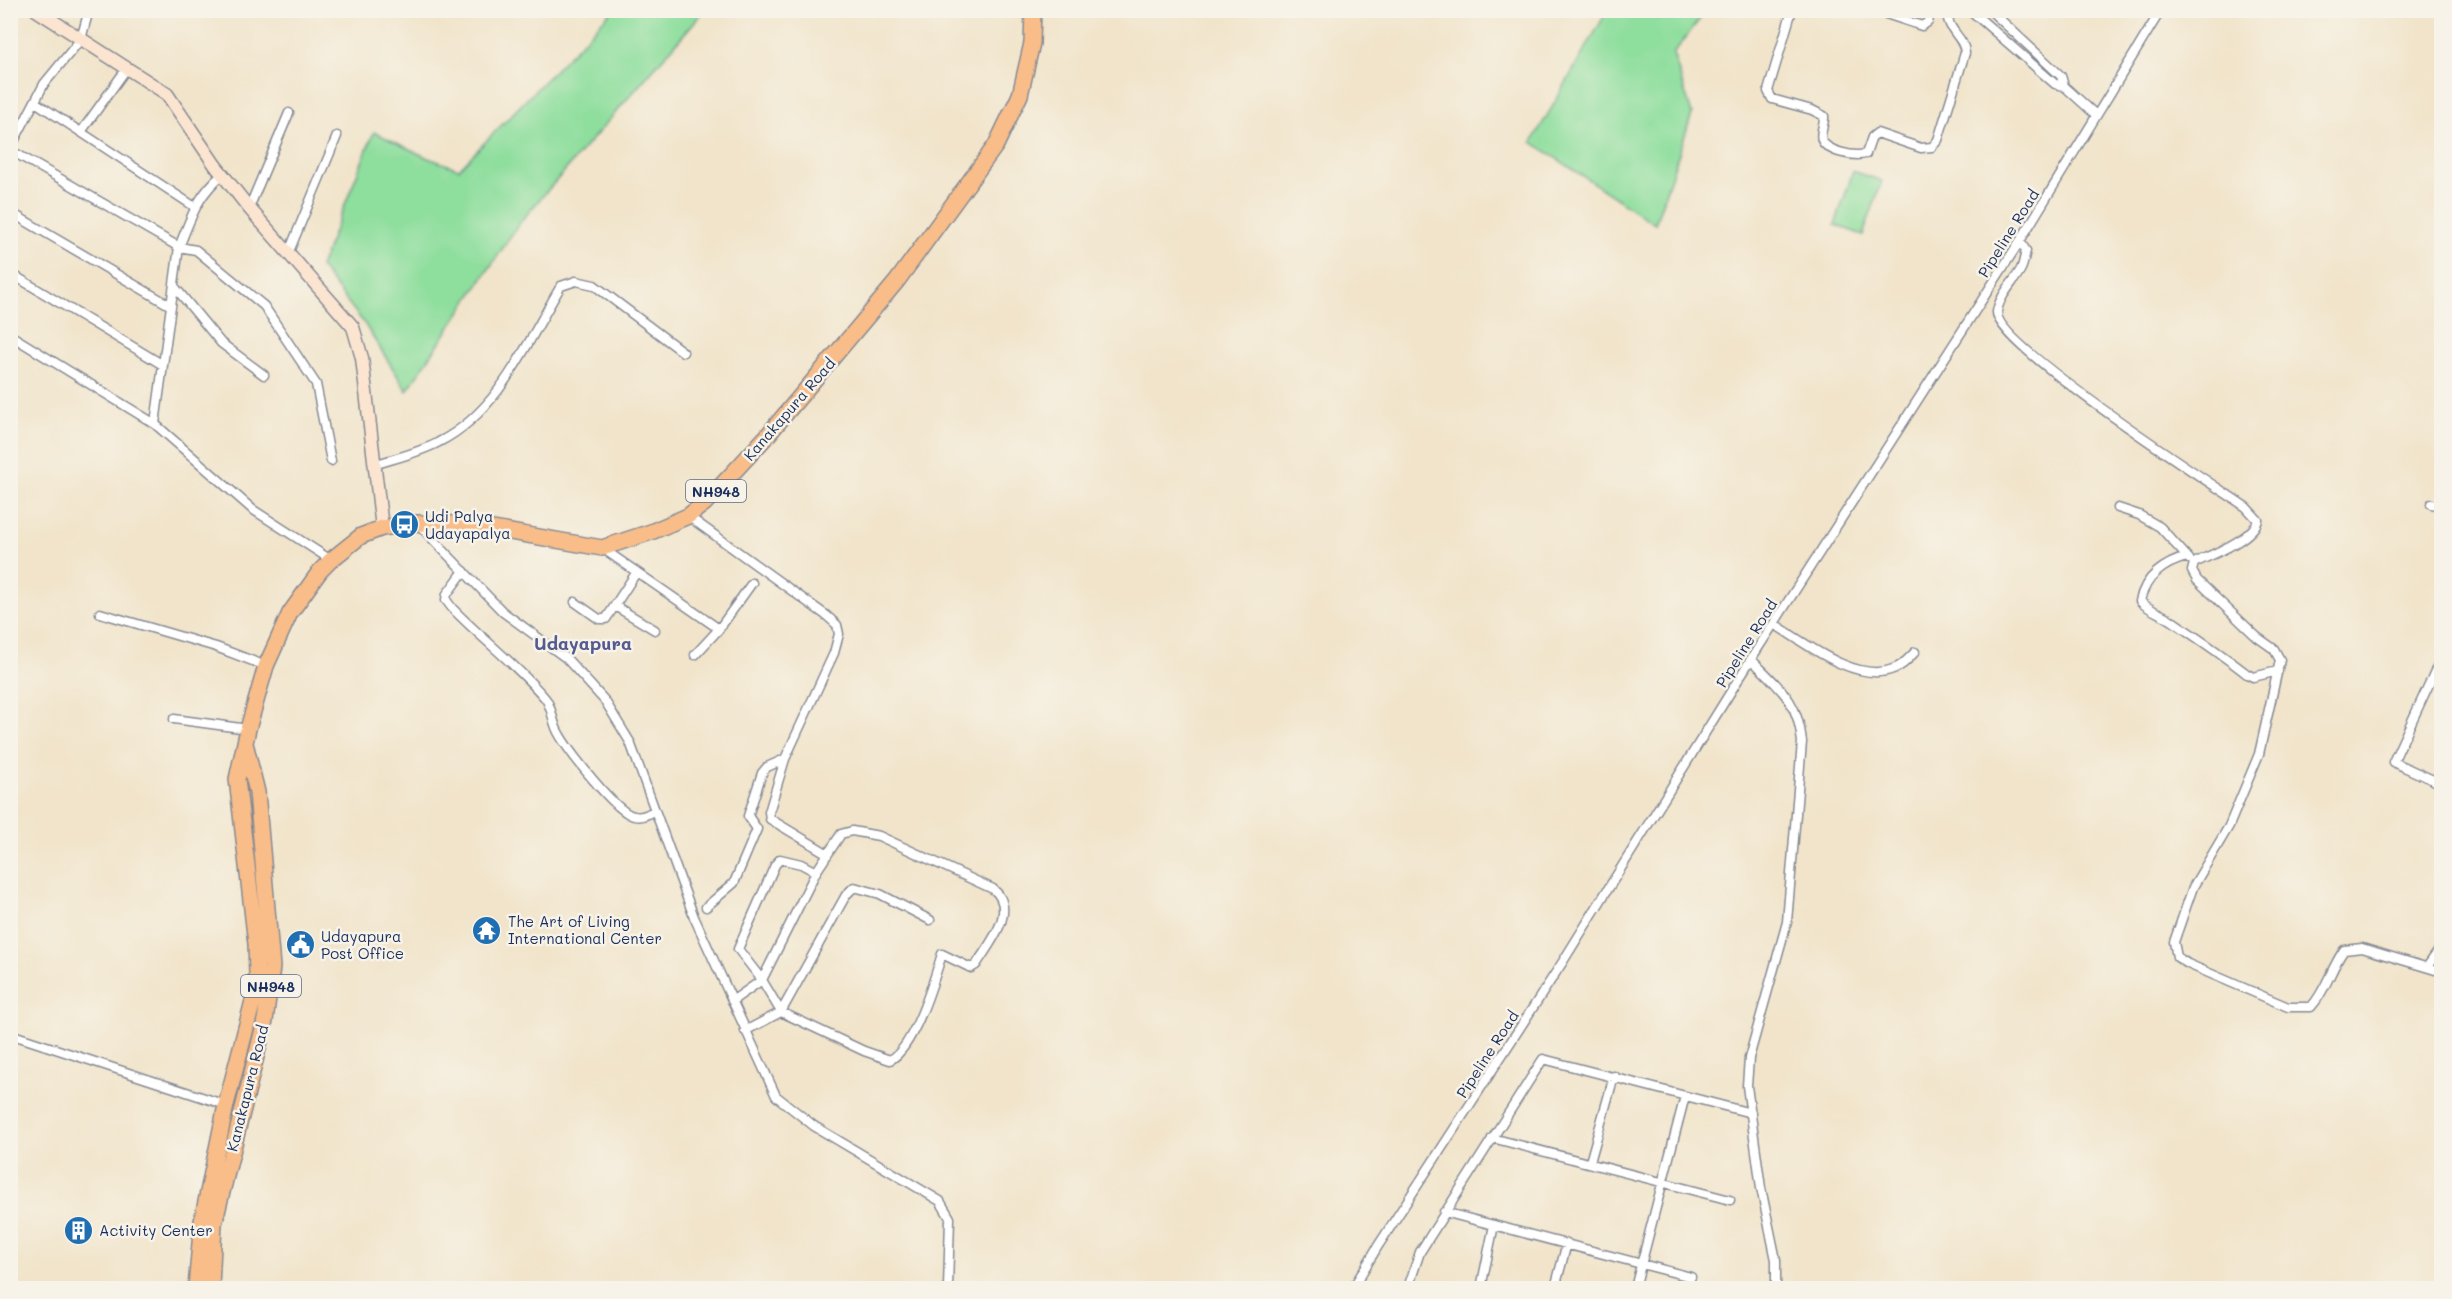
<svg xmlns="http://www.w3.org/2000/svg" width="2452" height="1299" font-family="Mali,sans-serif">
<rect width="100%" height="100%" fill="#f7f3e8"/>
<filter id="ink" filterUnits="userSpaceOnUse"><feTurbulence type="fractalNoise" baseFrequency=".0167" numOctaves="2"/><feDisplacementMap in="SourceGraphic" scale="12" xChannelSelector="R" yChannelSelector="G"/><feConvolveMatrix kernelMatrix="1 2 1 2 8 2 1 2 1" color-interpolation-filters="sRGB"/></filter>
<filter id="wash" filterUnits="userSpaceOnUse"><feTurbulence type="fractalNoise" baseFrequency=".008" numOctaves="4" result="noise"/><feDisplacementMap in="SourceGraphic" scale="24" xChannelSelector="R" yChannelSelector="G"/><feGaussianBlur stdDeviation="1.35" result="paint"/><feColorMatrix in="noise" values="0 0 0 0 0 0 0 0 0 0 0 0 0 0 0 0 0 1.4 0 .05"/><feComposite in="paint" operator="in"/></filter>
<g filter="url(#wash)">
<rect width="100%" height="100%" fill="#f1e4ca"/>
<path fill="#8ede9d" stroke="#54867e" stroke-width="1.5" d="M613 10 704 11 521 221 407 391 364 323 320 267 374 132 428 158 459 169Z
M1603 11H1706L1673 54 1692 114 1655 224 1532 142 1606 13Z
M1853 171 1882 181 1863 235 1835 225Z"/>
</g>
<g filter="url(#ink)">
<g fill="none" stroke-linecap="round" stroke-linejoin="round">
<defs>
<path id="street" d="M1792 10 1768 91 1772 99 1812 110 1824 116C1825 124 1819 133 1822 140 1827 152 1854 157 1866 154L1872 137 1877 133 1921 148 1932 147 1938 140 1965 53C1964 38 1951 33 1948 19L1953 10
M1874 10 1922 26 1928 22 1931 10
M1970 10 2055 84 2064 86 2096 115
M1990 10 2061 76 2064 86
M35 102 195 207
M81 132 127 68
M10 149 44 84 81 39 89 10
M10 150 179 247 155 424 10 335
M223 174C196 197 192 216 179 247L196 250 264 306 316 384 331 461
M249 208 289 113
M10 212 171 306
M2020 241 2026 251C2024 257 2024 263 2021 269 2014 282 1999 296 1997 312 1994 344 2211 483 2246 507L2258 520C2253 539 2211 555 2194 563L2192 571 2197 580 2257 637 2274 649 2280 660 2259 754 2229 826 2193 887 2174 942 2177 957 2188 964 2288 1007H2311C2326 991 2331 968 2344 950L2362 948 2442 972
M288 254 337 136
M10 273 163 365
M174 286 221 343 264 375
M155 424 252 509 331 560
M374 465C395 458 419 453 439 442 500 411 527 342 561 286L576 281 594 285 683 352
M2431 504 2442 506
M2118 508 2139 515 2160 527 2189 559
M688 516 827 616 837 625 839 634 834 653 785 759 767 767 762 773 748 816 757 829 734 883 706 907
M417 523 503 612 566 658 605 701 630 742 694 917 776 1096 814 1126 940 1201 950 1218 948 1288
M602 548 719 629
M2187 557C2164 563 2145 577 2140 601 2147 609 2162 614 2171 620 2197 638 2223 655 2247 674L2253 677 2278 671
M464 571 447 594 446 600 452 608C482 639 517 665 545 698 552 706 552 721 558 732 567 749 616 813 634 816 642 818 648 814 655 810
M575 602 599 619H606L636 573
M615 606 655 630
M100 613 216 647 266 666
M1774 624C1804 642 1856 684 1893 669 1903 666 1908 659 1915 652
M695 655 719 629 752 583
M2442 656 2393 762 2442 784
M1751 659C1779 688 1798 699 1802 742L1787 922 1749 1058 1747 1086 1761 1188 1776 1260V1288
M174 719 248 729
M785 759 769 812 770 819 828 854
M2427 967 2442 946
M732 1001 762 980 816 872 841 834 852 831 879 836 993 889C1019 910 989 944 976 965L971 968 942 954C934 980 914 1048 890 1060L864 1051 781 1012 762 980 738 949 775 865 780 859 801 864 816 872
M745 1031 781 1012 846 895 854 887 880 894 930 920
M10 1034 229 1106
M1492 1138 1730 1200
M1590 1162 1614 1076
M1444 1212 1691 1277
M1353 1288 1378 1246 1562 963 1751 659 2020 241 2161 10
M1408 1288 1420 1252 1543 1059 1751 1113
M1481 1288 1494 1225
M1555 1288 1567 1243
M1635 1288 1685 1096"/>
<path id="secondary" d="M36 10 167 94 215 165 249 208 353 327 362 358 382 528"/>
<path id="highway" d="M196 1288 202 1221 226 1105 253 1001 257 974 256 944 237 779 248 729 266 666 290 613 320 571 331 560 361 536 382 528 417 523 464 524 602 548 651 532 688 516 705 503 767 436 897 281 996 145 1020 95 1032 43 1033 10
M211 1288 214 1224 265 1021 272 967 257 792 246 747"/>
</defs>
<use href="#street" stroke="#868a94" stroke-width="11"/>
<use href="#secondary" stroke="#868a94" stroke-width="15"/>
<use href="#highway" stroke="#868a94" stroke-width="18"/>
<use href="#street" stroke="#fff" stroke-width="8"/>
<use href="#secondary" stroke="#fce5d0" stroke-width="12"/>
<use href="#highway" stroke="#f8bd89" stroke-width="15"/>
</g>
</g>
<defs>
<symbol id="bus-disc" viewBox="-11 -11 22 22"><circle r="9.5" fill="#1f6fb2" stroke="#f7f3e8"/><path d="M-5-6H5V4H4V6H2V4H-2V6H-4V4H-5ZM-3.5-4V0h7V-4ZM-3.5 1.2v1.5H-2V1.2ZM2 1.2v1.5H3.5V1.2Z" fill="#fff"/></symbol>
<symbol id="temple-disc" viewBox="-11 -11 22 22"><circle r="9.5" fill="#1f6fb2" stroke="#f7f3e8"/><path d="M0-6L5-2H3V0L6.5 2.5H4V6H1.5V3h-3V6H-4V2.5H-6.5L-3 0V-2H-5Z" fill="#fff"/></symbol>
<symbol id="civic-disc" viewBox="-11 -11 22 22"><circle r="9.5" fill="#1f6fb2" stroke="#f7f3e8"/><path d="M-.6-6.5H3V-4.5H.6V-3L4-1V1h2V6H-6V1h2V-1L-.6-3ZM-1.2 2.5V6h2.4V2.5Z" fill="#fff"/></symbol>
<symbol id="building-disc" viewBox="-11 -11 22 22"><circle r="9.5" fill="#1f6fb2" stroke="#f7f3e8"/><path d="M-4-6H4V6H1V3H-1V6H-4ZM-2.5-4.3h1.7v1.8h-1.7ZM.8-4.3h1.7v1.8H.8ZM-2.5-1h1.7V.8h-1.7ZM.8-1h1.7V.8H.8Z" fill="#fff"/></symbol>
</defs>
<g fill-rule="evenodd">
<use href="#bus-disc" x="388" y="508" width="33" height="33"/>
<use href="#temple-disc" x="470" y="914" width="33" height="33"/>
<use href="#civic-disc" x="284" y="928" width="33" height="33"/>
<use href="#building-disc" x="62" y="1214" width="33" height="33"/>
</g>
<g text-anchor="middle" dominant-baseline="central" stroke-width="5" stroke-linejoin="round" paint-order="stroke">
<g fill="#f7f3e8" stroke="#5d6a87" stroke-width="1.5">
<rect x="686" y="480" width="60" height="22" rx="4.5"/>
<rect x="241" y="975" width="60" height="22" rx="4.5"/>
</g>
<g font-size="14" font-weight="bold" fill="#1b2f5e">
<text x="716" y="491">NH948</text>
<text x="271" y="986">NH948</text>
</g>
<g font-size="15" fill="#1b2f5e" stroke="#f7f3e8">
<text transform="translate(2008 233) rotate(-58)">Pipeline Road</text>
<text transform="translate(789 409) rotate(-49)">Kanakapura Road</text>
<text transform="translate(1746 643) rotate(-58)">Pipeline Road</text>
<text transform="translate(1487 1054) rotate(-57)">Pipeline Road</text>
<text transform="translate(247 1088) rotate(-76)">Kanakapura Road</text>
</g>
<g font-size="15" fill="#1b2f5e" stroke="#f7f3e8" text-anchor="start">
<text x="425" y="516">Udi Palya<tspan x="425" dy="17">Udayapalya</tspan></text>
<text x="508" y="921">The Art of Living<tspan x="508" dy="17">International Center</tspan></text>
<text x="321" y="936">Udayapura<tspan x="321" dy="17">Post Office</tspan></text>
<text x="99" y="1230">Activity Center</text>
</g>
<g font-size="18" font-weight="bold" fill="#555b91" stroke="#f7f3e8">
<text x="583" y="643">Udayapura</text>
</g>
</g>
<rect width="2452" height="1299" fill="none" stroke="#f7f3e8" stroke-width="36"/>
</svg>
